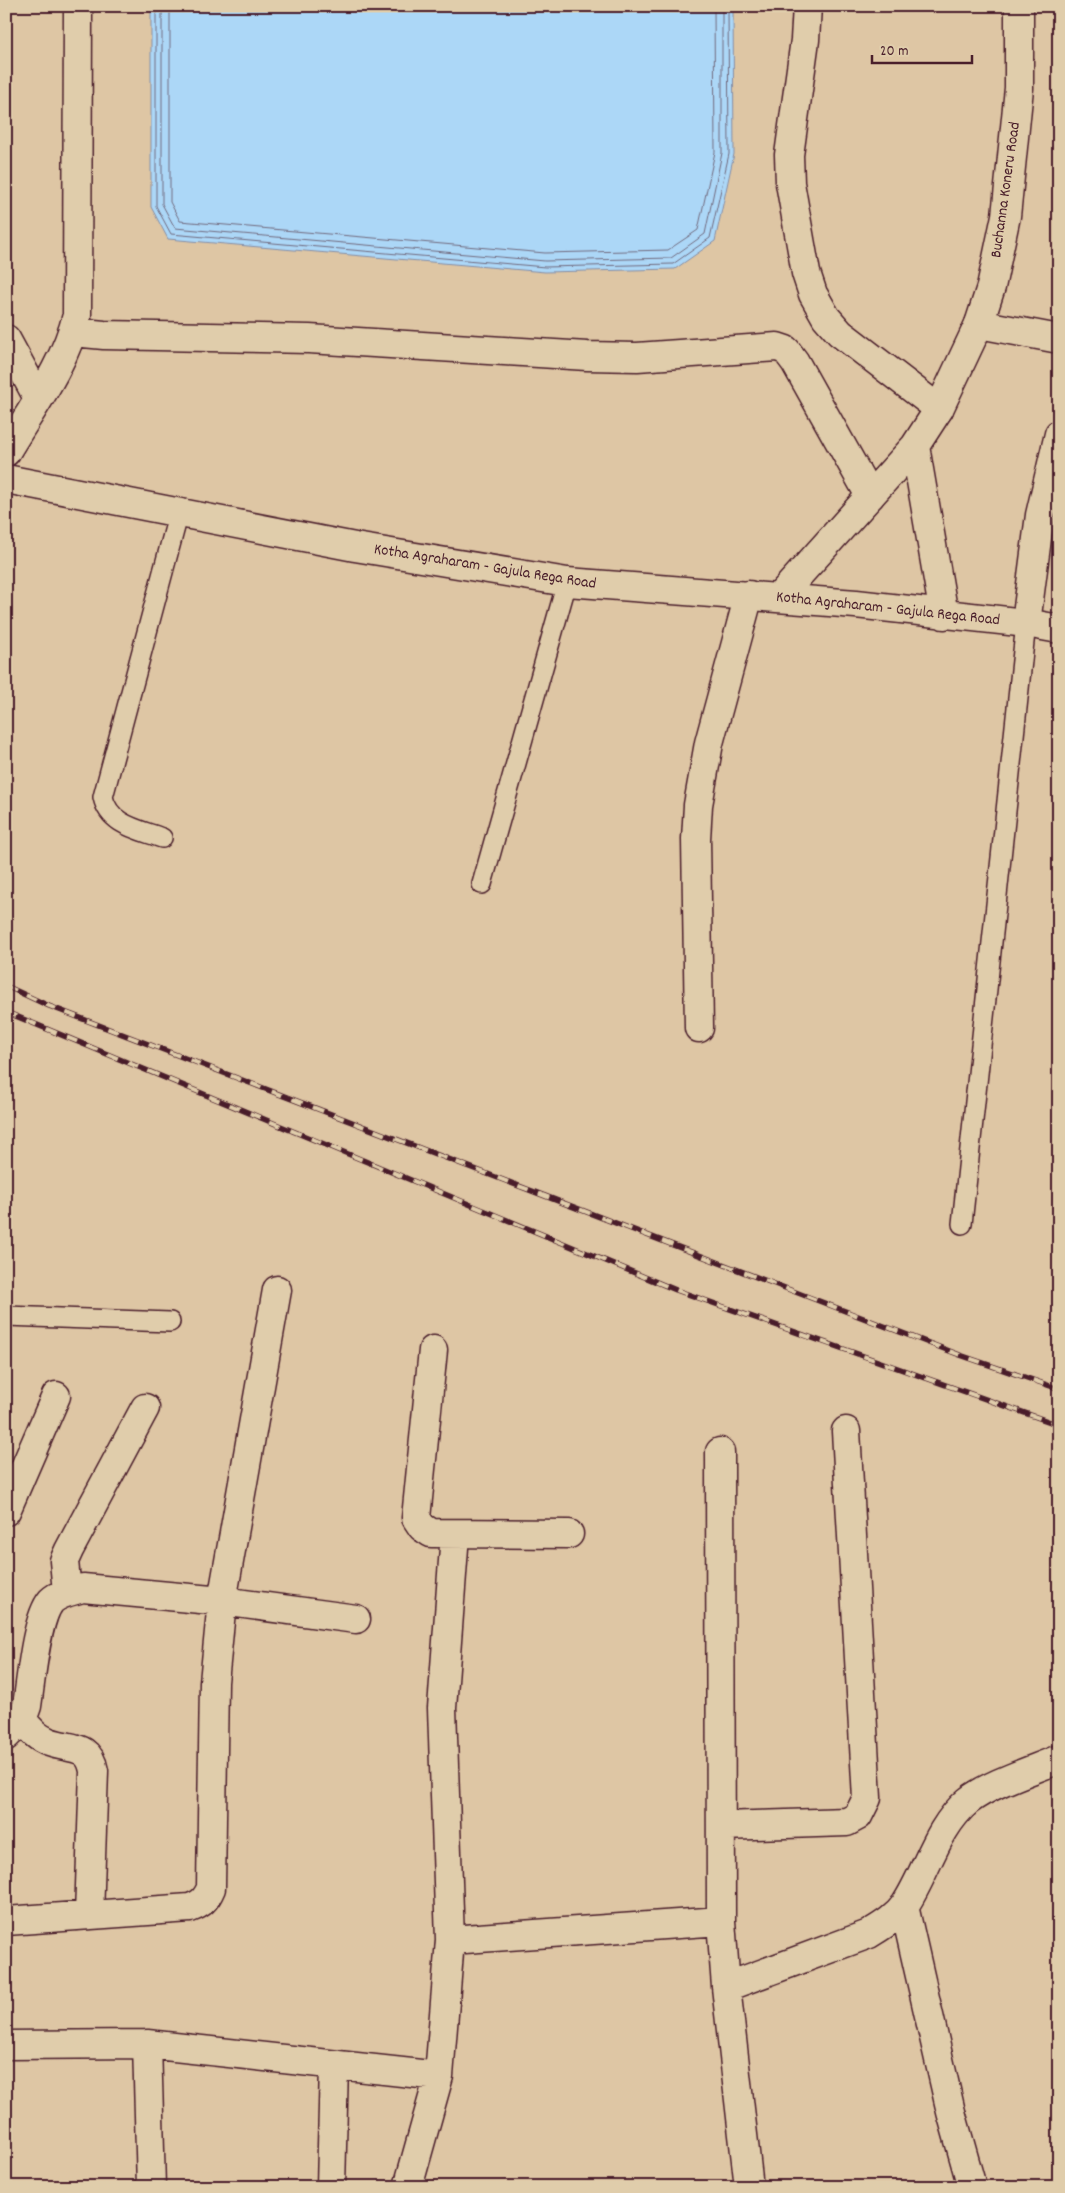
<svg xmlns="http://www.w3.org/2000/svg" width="1065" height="2193" font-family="Dekko,sans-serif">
<rect width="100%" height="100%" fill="#dec6a4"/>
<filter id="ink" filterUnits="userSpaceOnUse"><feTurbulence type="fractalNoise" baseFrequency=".02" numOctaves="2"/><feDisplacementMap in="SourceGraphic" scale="10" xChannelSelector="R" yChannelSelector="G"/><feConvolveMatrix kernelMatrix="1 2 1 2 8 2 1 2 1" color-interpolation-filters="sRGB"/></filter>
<g filter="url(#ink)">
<path fill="#acd7f7" stroke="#858da5" d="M151 6H733L734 154 715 241 675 269 545 272 168 239 151 207Z"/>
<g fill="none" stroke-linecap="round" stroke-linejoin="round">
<path stroke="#71697d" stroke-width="1" d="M156 6V206L171 234 545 267 673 264 710 238 729 154 728 6
M162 6V204L175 228 545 261 671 258 705 234 722 153V6
M170 6V202L180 221 545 253 668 250 698 230 715 152 714 6"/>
<defs>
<path id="service" d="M162 838C138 829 109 825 103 797L179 512
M482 884 567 582
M962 1224 1026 623
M6 1316 170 1322"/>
<path id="minor" d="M807 6 805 40 789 155 790 183 806 273 813 294 826 317 840 333 939 409
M979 324 1059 339
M73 332 104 335 309 339 587 356 637 357 777 347 786 350 795 362 870 496
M6 339 38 398
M6 452C32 408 65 365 77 315L78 6
M1026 623 1040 515 1059 434
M699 1028 696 839 698 805 709 743 749 595
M433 1350 416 1518 422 1527 431 1533 569 1534
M720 1452 721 1921 726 1987 749 2187
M6 1511 56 1396
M67 1592 64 1561 69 1550 145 1408
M22 1720C30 1729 37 1738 49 1742 70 1750 89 1743 94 1771L89 1915
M6 1736 22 1720 27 1706C31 1680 36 1619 51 1601 59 1593 73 1591 83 1588L222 1601 356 1619
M722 1826 847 1822 858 1816 867 1798 846 1431
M904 1906 951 2112 972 2187
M6 1921 190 1908C201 1904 206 1900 211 1888L214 1682 222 1601 277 1290
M450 1940 721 1921
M726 1987 869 1934C882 1926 896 1918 905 1905 927 1872 936 1828 968 1801 989 1784 1033 1770 1059 1759
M147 2044 151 2187
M6 2045 147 2044 439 2076
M331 2187 334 2065
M408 2187 439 2076 450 1940 442 1708 455 1534"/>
<path id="secondary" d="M915 446 944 615
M6 479 355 547 567 582 856 604 1026 623 1059 629
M779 597 915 446 939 409 979 324 991 287 1006 216 1019 88V6"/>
</defs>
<use href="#service" stroke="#4a1f2b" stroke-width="22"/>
<use href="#minor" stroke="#4a1f2b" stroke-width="31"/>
<use href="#secondary" stroke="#4a1f2b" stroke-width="31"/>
<use href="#service" stroke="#e0cdab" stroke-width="19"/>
<use href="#minor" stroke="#e0cdab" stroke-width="28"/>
<use href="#secondary" stroke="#e0cdab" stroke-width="28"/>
<defs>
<path id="rail" d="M6 986 49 1006 960 1355 1059 1389
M6 1012 676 1290 1059 1425"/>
</defs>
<use href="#rail" stroke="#4a1f2b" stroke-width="5.5"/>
<use href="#rail" stroke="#e0cdab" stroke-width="4" stroke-dasharray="11" stroke-linecap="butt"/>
</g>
</g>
<g text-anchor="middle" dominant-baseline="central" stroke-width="4" stroke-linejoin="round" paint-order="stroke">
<g font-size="16" fill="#4a1f2b" stroke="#e0cdab">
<text transform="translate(1006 190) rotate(-82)">Buchanna Koneru Road</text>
<text transform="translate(485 567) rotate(9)">Kotha Agraharam - Gajula Rega Road</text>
<text transform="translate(888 609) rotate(6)">Kotha Agraharam - Gajula Rega Road</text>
</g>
</g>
<rect width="1065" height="2193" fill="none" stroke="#e0cdab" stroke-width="25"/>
<rect x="12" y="12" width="1040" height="2168" fill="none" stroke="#4a1f2b" stroke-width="2" filter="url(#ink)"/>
<path d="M872 55v8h100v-8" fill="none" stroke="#4a1f2b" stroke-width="2.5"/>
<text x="880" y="55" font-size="15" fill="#4a1f2b" stroke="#e0cdab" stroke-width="4" paint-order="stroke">20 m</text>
</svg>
